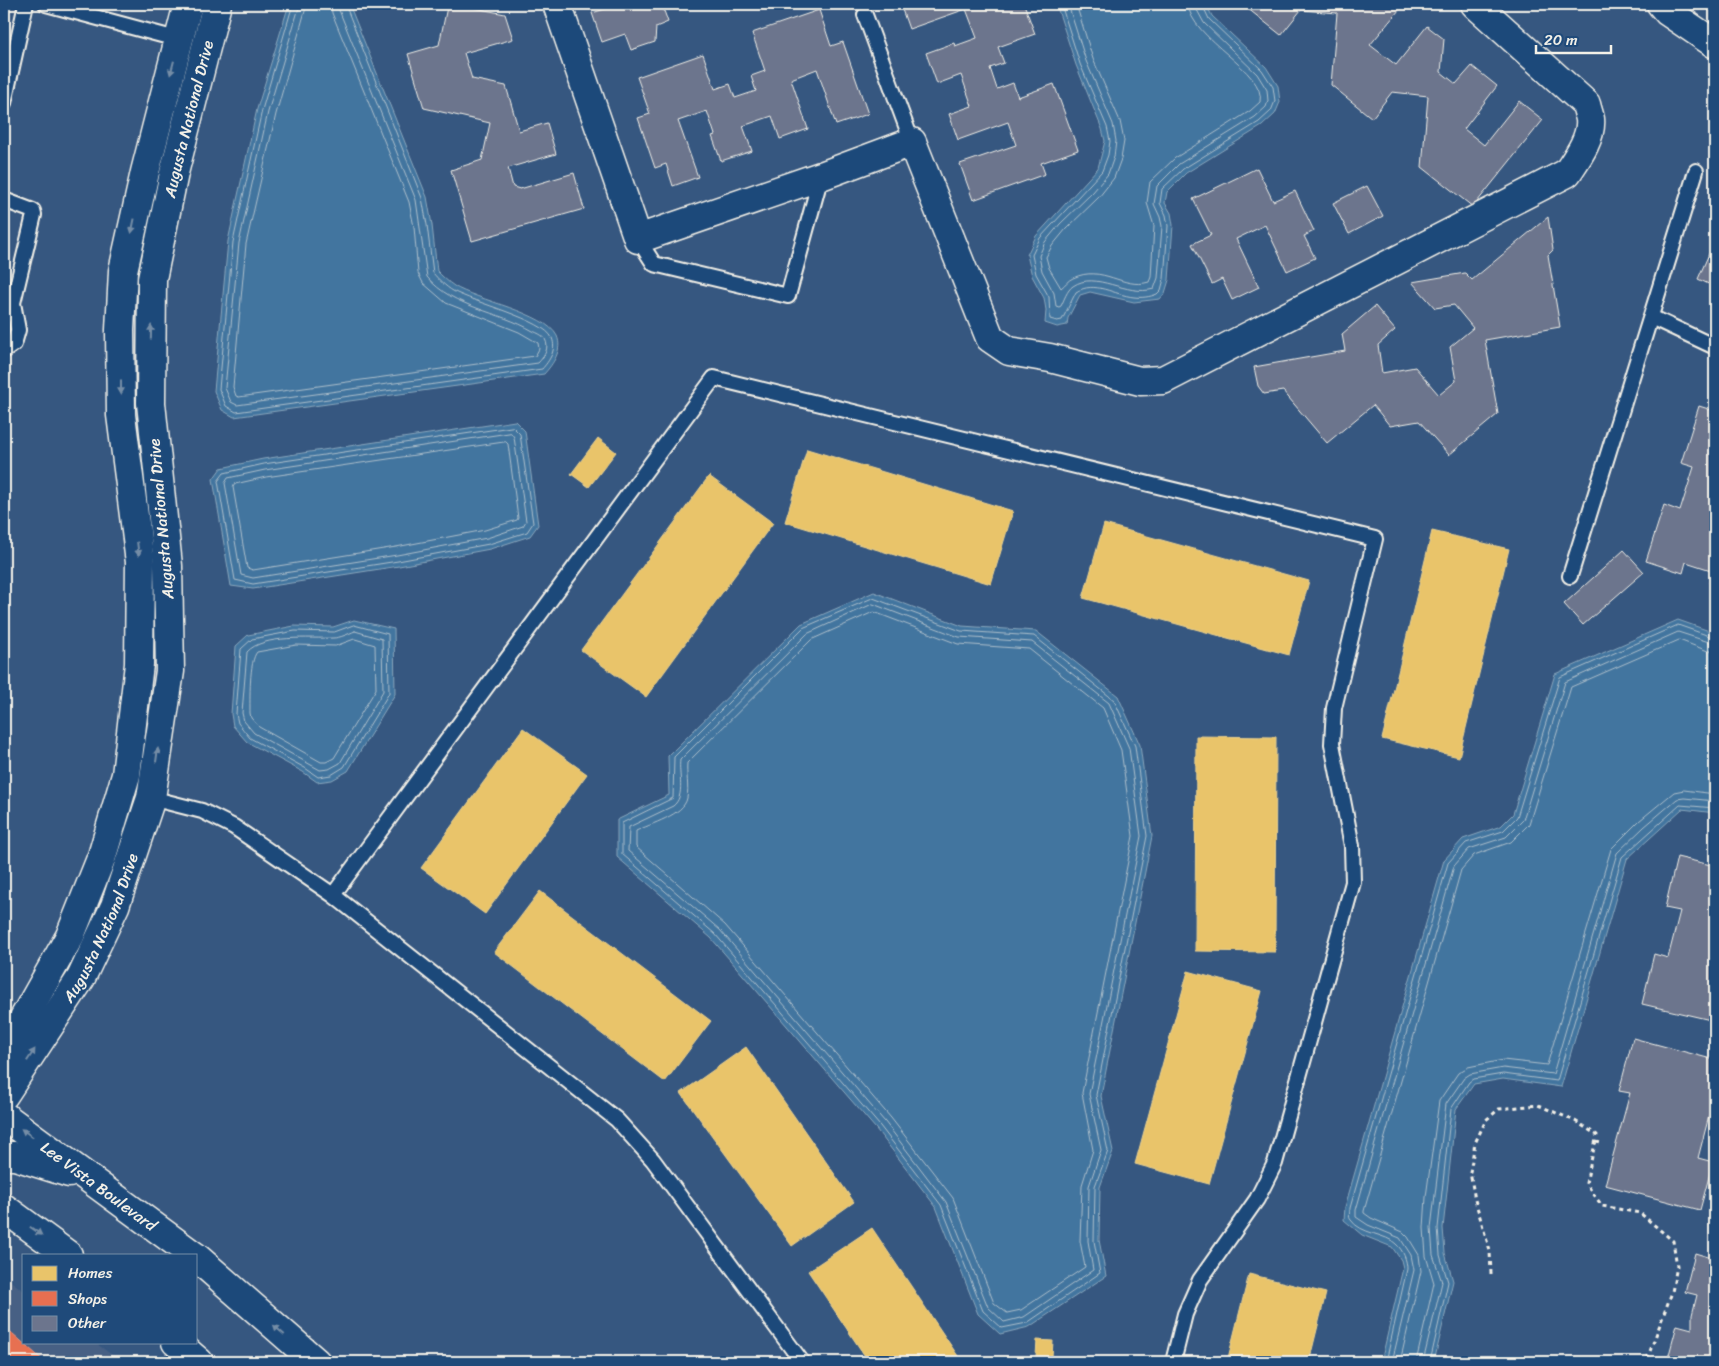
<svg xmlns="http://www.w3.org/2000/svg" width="1719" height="1366" font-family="Sriracha,sans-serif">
<rect width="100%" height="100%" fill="#365780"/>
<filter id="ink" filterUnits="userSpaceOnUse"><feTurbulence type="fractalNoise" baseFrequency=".02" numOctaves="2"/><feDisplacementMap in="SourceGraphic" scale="10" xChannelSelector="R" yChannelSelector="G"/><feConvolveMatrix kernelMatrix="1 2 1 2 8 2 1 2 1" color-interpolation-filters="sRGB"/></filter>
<g filter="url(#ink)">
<path fill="#466084" d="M4 1276 24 1291V1342H94L122 1362H4Z"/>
<path fill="#43759f" stroke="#8aa7bc" d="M289 4H349L427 197 432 225 437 271C442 276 448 282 454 286 476 300 546 313 557 336 563 350 553 364 544 374L234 417 222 410 214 391 228 241 257 109Z
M1056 4H1206L1212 16 1266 67 1278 86 1280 102 1275 114 1262 126 1186 173 1167 192 1165 203 1171 213 1173 225 1169 280 1165 293 1160 299 1134 302 1090 292 1080 295 1068 318 1067 325 1057 327 1045 323 1046 310 1044 298 1032 276 1027 255 1036 236 1098 168 1105 141 1102 129 1076 65Z
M515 421 525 431 538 525 530 536 490 549 399 566 253 589 231 586 213 479 221 468 263 459Z
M874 592 962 626 1036 631 1118 696 1140 745 1152 836 1101 1096 1113 1151 1100 1187 1099 1240 1106 1276 1029 1327 1000 1334 978 1314 936 1207 876 1129 711 938 617 857V820L669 795 668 756 801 624Z
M354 620 394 629 395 694 348 771 332 780 317 782 303 772 247 742 233 726 231 714 236 646 248 635 294 626 333 627Z
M1678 620 1715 633V813L1682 809 1627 859 1561 1087 1503 1079 1474 1084 1456 1109 1443 1228 1445 1253 1453 1281 1434 1362H1381L1403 1268 1401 1260 1392 1247 1362 1235 1344 1220 1345 1207 1444 860 1463 839 1501 826 1513 814 1555 674Z"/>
<path fill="#e9c46a" stroke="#ecd290" d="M598 438 616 452 589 487 571 474Z
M807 449 1013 511 991 584 785 522Z
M709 476 773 523 646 697 581 650Z
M1104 524 1309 581 1289 655 1083 598Z
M1432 531 1509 549 1459 757 1382 739Z
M523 728 587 774 485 914 421 868Z
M1196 736 1276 737 1275 952 1195 951Z
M540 891 711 1021 665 1082 494 952Z
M1188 971 1262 991 1209 1184 1135 1164Z
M746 1047 854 1202 792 1246 681 1093Z
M872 1228 962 1362H869L808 1271Z
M1249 1274 1326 1293 1309 1362H1227Z
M1037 1340 1053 1341 1052 1357 1036 1356Z"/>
<path fill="#e76f51" stroke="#eb967e" d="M4 1326 45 1362H4Z"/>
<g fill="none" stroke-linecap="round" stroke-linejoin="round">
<path stroke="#adbfcb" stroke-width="1" d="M293 4 262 110 233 242 219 389 226 406 236 412 542 369C549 361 557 350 552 338 545 320 472 302 453 291 446 287 438 279 433 273L427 225 422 198 345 4
M300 4 268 112 239 243 225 388 231 402 237 405 538 363C544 357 550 348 545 339 543 335 537 333 533 331 499 311 453 308 427 277L416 200 339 10 338 4
M307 4 276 114 246 244 233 387 236 396 239 397 535 356 539 349 538 343 519 332 446 303 423 283 418 273 414 227 409 202 332 13 331 4
M1061 4 1080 64 1107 127 1110 141 1108 155 1102 171 1040 238 1032 255 1036 274 1049 297 1050 319 1057 321 1062 320 1076 292C1095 280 1114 295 1134 297 1142 298 1150 297 1157 294L1161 290 1164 279 1168 226 1166 215 1160 203 1162 189 1183 169 1259 122 1271 111 1275 101 1273 87 1262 70 1209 19 1202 4
M1068 4 1086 61 1113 124 1116 141 1114 157 1108 174 1093 192 1060 224 1045 242 1039 256 1042 271 1054 293 1056 306 1059 307 1061 306C1064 300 1067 290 1073 286 1096 270 1126 297 1154 289L1158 278 1162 226 1160 217 1154 204 1157 186 1179 164 1255 117 1266 107 1268 101 1267 90 1257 74 1204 23 1197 10 1196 4
M1076 4 1093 59 1120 121 1124 141 1121 159 1114 178 1099 197 1066 229 1052 246 1046 257 1049 268 1061 288C1065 285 1068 280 1073 278 1103 264 1123 290 1149 282L1151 277 1154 226 1147 203 1150 182 1175 158 1250 111 1260 102C1267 71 1190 39 1188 4
M513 427 520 434 533 523 527 532 489 544 398 561 253 584 235 580 218 481 224 473 264 464Z
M511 433 514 437 526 521 523 526 487 538 397 555 253 578 241 575 225 483 228 478 265 470Z
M506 442 508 444 518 518 517 520 485 530 396 547 253 570 247 568 233 487 235 484 266 477Z
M873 598 961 631 1034 636 1114 700 1135 746 1147 836 1096 1095 1108 1151 1095 1186 1094 1241 1100 1273 1027 1323 1002 1328 983 1311 941 1205 880 1126 715 934 622 854V823L673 798 674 757 803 628Z
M873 604 959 637 1032 642 1109 703 1129 748 1141 836 1089 1094 1101 1150 1089 1186 1088 1241 1093 1270 1024 1317 1004 1322 988 1307 946 1202 885 1122 720 930 628 851 629 827 673 806C686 796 678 774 680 760L807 634Z
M874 612 958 644 1029 649 1103 708 1121 750 1133 836 1082 1093 1093 1150 1082 1185 1080 1241 1085 1267 1021 1310 1007 1313 994 1303 953 1198 891 1118 725 925 636 847V831C650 824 684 815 687 798 689 787 686 774 687 763L811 640Z
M354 625 388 634 389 693 344 767 331 775 318 777 305 768 250 738 238 723 236 714 241 649 252 639 295 631 334 632Z
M355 631 382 639 383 691 340 763 329 769 320 770 254 733 244 721 242 713 247 652C263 634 311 639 333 638 340 638 348 634 355 631Z
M355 639 375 645 376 689 334 758 326 762H321L259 727 251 718 250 713C250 700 249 661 257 652L296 645 335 646Z
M1386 1362 1407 1269C1407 1260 1403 1250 1396 1244 1387 1234 1360 1234 1351 1220 1348 1217 1350 1212 1350 1208L1448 863 1466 843 1503 831 1517 817 1560 677 1678 625 1715 638
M1392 1362 1414 1270 1411 1255 1400 1238 1368 1225 1356 1217V1210L1454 866 1469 849 1506 837 1523 820 1565 682 1678 632 1715 644
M1400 1362 1421 1271 1419 1255 1408 1237 1403 1232 1371 1218 1364 1213V1211L1461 870 1474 855 1511 842 1529 824 1571 687 1679 640 1708 651H1715
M1416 1362 1434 1283 1426 1256 1424 1228 1426 1197 1439 1101 1458 1073 1468 1067 1503 1060 1547 1065 1611 849 1639 821 1674 792 1684 790 1715 794
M1423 1362 1442 1282 1433 1255 1431 1228 1446 1104 1464 1078 1470 1074 1503 1068 1553 1074 1617 853 1644 827 1677 799 1684 798 1715 801
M1430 1362 1448 1282 1440 1255 1438 1228 1451 1109 1469 1082 1473 1079 1503 1074 1557 1081 1622 857 1680 805 1715 808"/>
</g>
<path fill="#6c758d" stroke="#f4f1e8" d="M432 4H474L475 8 505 14 513 39 464 53 472 79 506 86 519 131 547 123 556 154 508 168 513 187 520 189 574 173 584 209 472 241 451 170 482 160 490 123 424 108 408 54 439 45 447 7Z
M621 4H675L663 8 668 22 656 27 655 42 631 50 625 34 602 42 592 13Z
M900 4H1024L1035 34 998 47 1004 63 990 68 997 89 1013 83 1018 97 1054 84 1078 150 1041 163 1045 174 973 200 960 164 1016 145 1008 122 958 140 949 114 972 106 961 75 937 84 926 53 954 43 955 46 977 38 966 9 909 29Z
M1242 4H1404L1370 45 1396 65 1427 26 1444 39 1441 72 1456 84 1472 66 1497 86 1464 129 1484 145 1519 101 1543 120 1473 207 1422 167 1428 96 1392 92 1372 118 1331 85 1337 13 1301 10 1281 35Z
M819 10 831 46 843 42 868 114 836 125 817 69 791 79 808 129 780 139 772 116 743 126 752 151 721 161 712 136 715 135 707 111 678 121 698 177 673 186 666 164 655 168 638 118 650 114 637 77 703 54 715 89 730 84 735 98 756 91 751 76 765 71 752 33Z
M1257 168 1273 201 1295 191 1314 231 1304 236 1315 258 1287 271 1265 225 1236 239 1259 287 1232 300 1222 279 1212 284 1192 244 1211 235 1193 199Z
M1367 186 1383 216 1349 234 1333 203Z
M1548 217 1553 250 1548 255 1560 327 1485 340 1498 414 1449 455 1419 421 1390 426 1373 405 1327 443 1283 391 1264 394 1258 386 1254 367 1345 351 1342 334 1375 306 1395 330 1378 345 1382 373 1415 367 1439 395 1456 381 1450 347 1473 328 1454 305 1435 308 1412 282 1465 273 1472 280Z
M1715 240V287L1698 279Z
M1699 406 1715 411V585L1709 583 1714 571 1686 562 1683 573 1646 561 1664 505 1680 511 1694 467 1681 463Z
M1624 550 1644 572 1583 625 1564 604Z
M1677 857 1715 866V1021L1642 1004 1654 954 1668 958 1680 911 1665 908Z
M1633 1038 1715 1060V1113L1710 1112 1698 1158 1713 1162 1700 1210 1605 1185 1630 1093 1619 1091Z
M1695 1253 1715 1259V1362H1667L1677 1325 1692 1329V1315L1697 1295 1685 1292Z"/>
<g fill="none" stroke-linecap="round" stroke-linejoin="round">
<defs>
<path id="service" d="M46 4 184 41
M865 15 912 142
M4 103 26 4
M4 200 33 211 34 215 13 303 4 316
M638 239 654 264 788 296 821 176
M1651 317 1715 347
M4 351 14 344 18 330 13 303
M1570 576 1696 171
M151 798 202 811 234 827 333 895 617 1120 653 1160 802 1362
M333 895 714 378 1375 539 1334 708 1332 744 1352 846 1353 882 1275 1163 1257 1199 1200 1280 1185 1314 1173 1362"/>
<g id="minor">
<path d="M557 4 638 239 821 176 912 142 990 338 1009 351 1050 358 1140 381 1163 380 1567 173C1577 158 1592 138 1590 119 1589 114 1587 109 1586 104L1475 4"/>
<path d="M4 1049 21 1023 70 936 102 856 126 775 139 664 140 562 121 415 120 330 123 271 145 172 188 4"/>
<path id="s1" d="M4 1095 81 978 115 906 151 798 170 671 168 566 151 403 152 279 174 173 217 4"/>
</g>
<g id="tertiary">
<path d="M1661 4 1668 12 1715 44"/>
<path id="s2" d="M4 1116 193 1255"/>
<path d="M4 1156H15L69 1173"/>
<path d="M4 1208 68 1255"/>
<path d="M196 1257 316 1362"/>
<path d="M176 1342 199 1362"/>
</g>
</defs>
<use href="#service" stroke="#f4f1e8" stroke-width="18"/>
<use href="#minor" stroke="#f4f1e8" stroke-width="31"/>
<use href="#tertiary" stroke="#f4f1e8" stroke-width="31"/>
<path stroke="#f4f1e8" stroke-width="3" stroke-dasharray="4 4" stroke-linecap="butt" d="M1596 1142 1601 1143
M1491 1274 1490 1251 1475 1200 1470 1172 1475 1143 1486 1120 1499 1109 1538 1105 1575 1121 1597 1135 1586 1183 1602 1206 1640 1213 1673 1241 1677 1266 1672 1292 1646 1362"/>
<use href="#service" stroke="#1f4a7a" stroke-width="14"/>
<use href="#minor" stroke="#1f4a7a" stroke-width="28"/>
<use href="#tertiary" stroke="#1f4a7a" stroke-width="28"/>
</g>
<defs><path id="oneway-solid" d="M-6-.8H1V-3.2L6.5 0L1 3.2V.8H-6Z" transform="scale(1.25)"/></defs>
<g fill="#748da6">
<use href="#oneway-solid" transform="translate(172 68) rotate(105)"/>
<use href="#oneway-solid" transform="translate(133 226) rotate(102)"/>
<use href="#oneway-solid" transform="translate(151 332) rotate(-89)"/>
<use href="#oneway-solid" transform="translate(121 387) rotate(90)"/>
<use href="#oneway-solid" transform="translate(138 549) rotate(83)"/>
<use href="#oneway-solid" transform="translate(157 755) rotate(-82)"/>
<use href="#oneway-solid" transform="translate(31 1055) rotate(-57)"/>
<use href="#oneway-solid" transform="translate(27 1133) rotate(-144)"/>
<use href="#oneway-solid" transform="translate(36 1231) rotate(35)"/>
<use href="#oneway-solid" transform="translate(279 1330) rotate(-139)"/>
</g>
</g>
<g text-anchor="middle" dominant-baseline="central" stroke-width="5" stroke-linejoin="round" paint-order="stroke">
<g font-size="16" fill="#f4f1e8" stroke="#1f4a7a">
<text stroke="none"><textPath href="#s1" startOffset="1019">Augusta National Drive</textPath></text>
<text transform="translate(161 519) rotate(-95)">Augusta National Drive</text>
<text stroke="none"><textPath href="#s1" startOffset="194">Augusta National Drive</textPath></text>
<text stroke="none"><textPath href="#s2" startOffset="118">Lee Vista Boulevard</textPath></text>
</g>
</g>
<rect width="1719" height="1366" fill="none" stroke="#1f4a7a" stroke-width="20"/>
<rect x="10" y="10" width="1699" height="1346" fill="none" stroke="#f4f1e8" stroke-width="2" filter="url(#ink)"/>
<rect x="22" y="1254" width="175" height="90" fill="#1f4a7a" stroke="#748da6"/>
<rect x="32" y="1266" width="25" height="15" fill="#e9c46a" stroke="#748da6"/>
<text x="68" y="1278" font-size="15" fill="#f4f1e8">Homes</text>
<rect x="32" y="1291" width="25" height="15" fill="#e76f51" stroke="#748da6"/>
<text x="68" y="1304" font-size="15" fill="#f4f1e8">Shops</text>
<rect x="32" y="1316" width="25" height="15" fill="#6c758d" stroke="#748da6"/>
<text x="68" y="1328" font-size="15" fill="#f4f1e8">Other</text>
<path d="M1536 45v8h75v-8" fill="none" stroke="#f4f1e8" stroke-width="2.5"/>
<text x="1544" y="45" font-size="15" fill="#f4f1e8" stroke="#1f4a7a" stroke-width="4" paint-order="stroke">20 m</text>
</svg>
